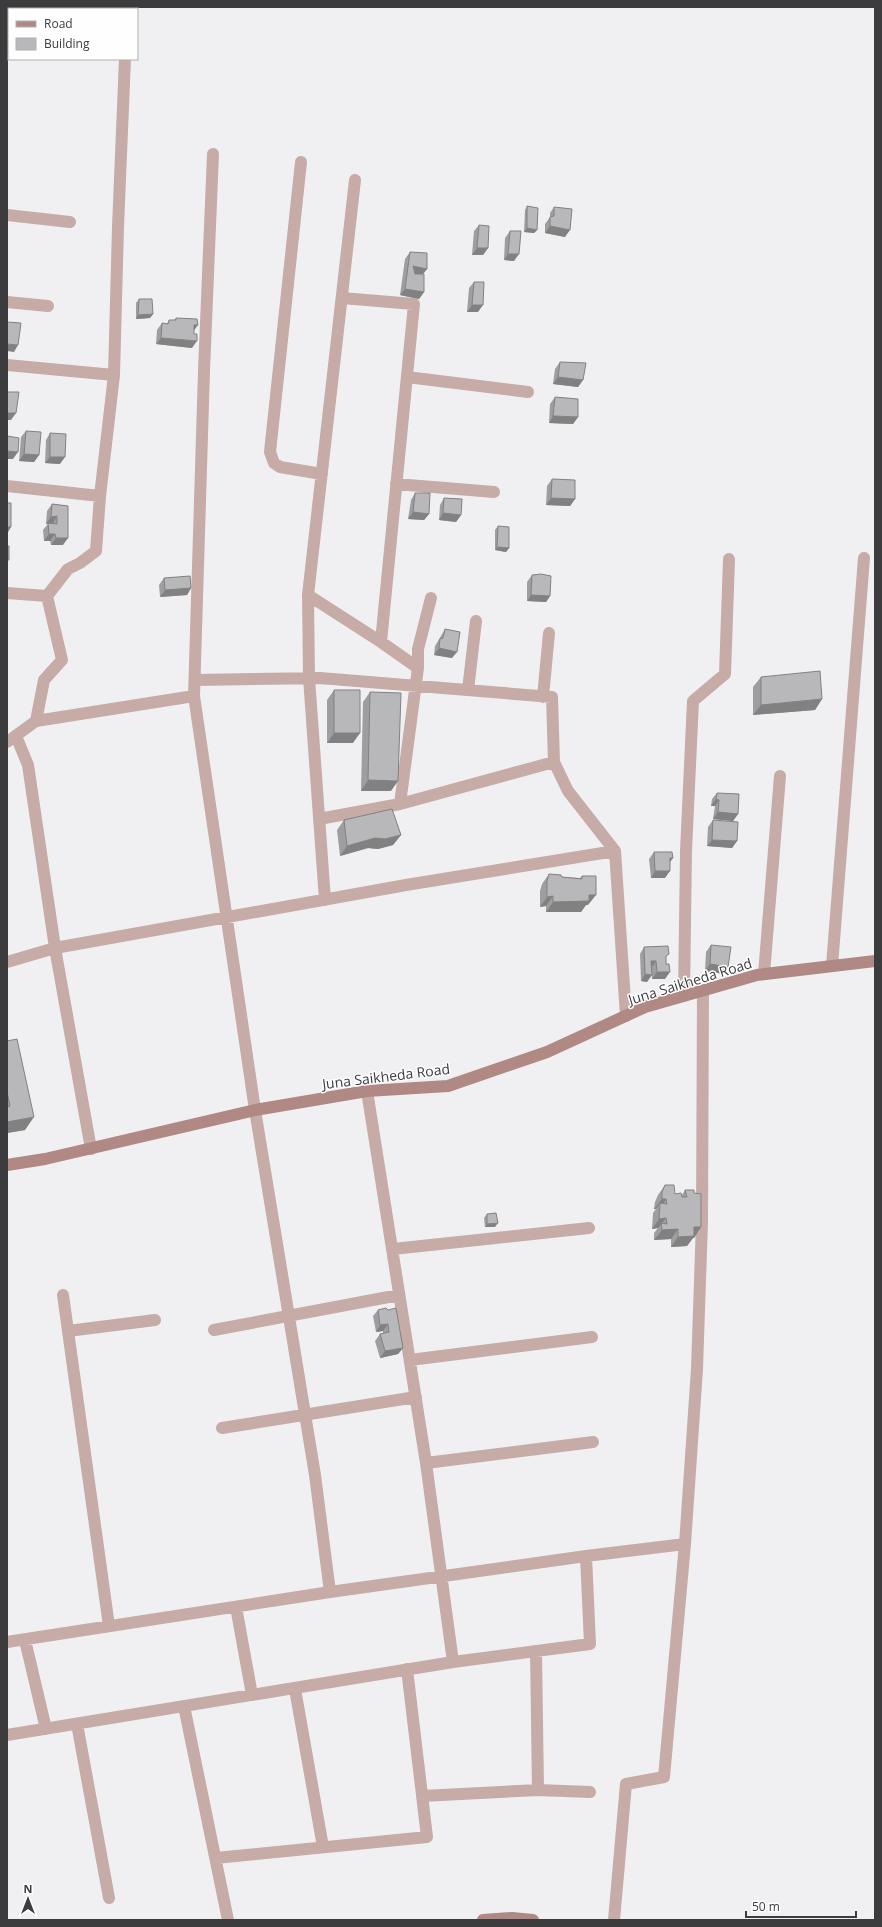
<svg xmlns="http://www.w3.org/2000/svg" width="882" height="1927" font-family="'Open Sans',sans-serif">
<rect width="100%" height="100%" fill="#f0f0f3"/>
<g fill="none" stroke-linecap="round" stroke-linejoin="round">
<path stroke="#c7aba7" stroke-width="12" d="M127 9V7
M301 162 270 452 274 463 280 467 322 474
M7 215 70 222
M342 298 414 304 381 642
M7 302 48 306
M7 365 114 375 100 496 96 551 80 563 68 569 47 596 7 593
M114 375 118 227 125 59
M407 377 528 392
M396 484 494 492
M7 486 100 496
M308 595 381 642 418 668
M195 680 320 678 552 697 554 762 568 791 615 851 626 1016
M468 690 476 621
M194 696 255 1110 315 1475 330 1592
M543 697 549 633
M36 721 44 680 62 660 47 596
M16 736 28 765 55 948 406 885 615 851
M7 742 36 721 194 696 204 371 213 154
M400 804 418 668V649L431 598
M319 819 400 804 554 762
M325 900 309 678 308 595 355 180
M7 962 55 948 91 1149
M832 966 864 558
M764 974 780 776
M684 996 686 851 693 701 725 674 729 559
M367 1091 426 1463 453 1662
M393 1249 589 1228
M63 1295 109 1626
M214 1330 399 1295
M68 1331 155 1320
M410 1360 592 1337
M222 1428 416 1397
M426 1463 593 1442
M586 1556 685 1544 697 1369 702 1222 703 991
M236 1607 252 1695
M25 1640 46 1729
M7 1642 330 1592 586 1556 590 1644 453 1662 7 1735
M536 1651 538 1790
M295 1689 323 1847
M184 1706 228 1920
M77 1724 109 1898
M422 1796 538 1790 590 1792
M216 1858 427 1837 407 1669
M614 1920 626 1784 664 1777 685 1544"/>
<path stroke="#b08884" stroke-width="12" d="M7 1165 45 1159 255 1110 367 1091 448 1086 547 1052 645 1007 757 975 875 961
M483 1920 512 1918 533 1920"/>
</g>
<path fill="#9e9ea0" d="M527 206 537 230 534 233 524 232 525 210Z
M554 207 565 237 545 233V224L550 217V213Z
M479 225 488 248 483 255H472L474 231Z
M510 231 514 261 504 260 505 238Z
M410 252 427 269 423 274 424 292 419 299 400 295 405 259Z
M474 282 478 312H467L469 288Z
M139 299 153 314 150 318 136 319V303Z
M176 318 194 331 192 348 156 344 157 330 162 323 167 324 169 320H174Z
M560 362 583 380 578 387 553 384 555 369Z
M555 397 578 417 573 424 549 423 550 404Z
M26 431 39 455 34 462 19 461 21 437Z
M50 433 60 464 45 463 46 440Z
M552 479 575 499 570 506 546 505 547 486Z
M415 493 429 514 424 520 408 519 411 500Z
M444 498 461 515 456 522 439 520 440 505Z
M52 504 68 506 63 545H51L50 541H44L43 530 48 524H46L47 511Z
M498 526 509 548 506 552 495 550V530Z
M532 575 550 596 546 602 527 601V582Z
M164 578 191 588 187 595 160 597 159 585Z
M445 629 452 658 434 655 435 646Z
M761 677 822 699 815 710 753 715V687Z
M334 690 353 743H327V700Z
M370 692 391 791H361L363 702Z
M717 793 738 814 733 821 713 819 715 806H711L712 799Z
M344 820 401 835 393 845 378 849 368 848 340 856 337 830Z
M713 820 737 841 732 848 707 846 708 827Z
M654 852 670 863 665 878H651L649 859Z
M549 874 562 877 580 878 582 876 588 905H586L581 912H546V906L540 907V891L542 884Z
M711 945 728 967 724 974 705 971 706 952Z
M644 947 666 959 665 979H652L651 968 647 982 641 981 640 954Z
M7 1041 25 1130 7 1133Z
M665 1185 675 1194 682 1195 685 1190 701 1227 694 1238H693L687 1246 671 1247V1239L654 1240V1233L658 1228 652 1229 653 1213 656 1209H654L655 1202 658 1195Z
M487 1214 495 1227H485L484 1218Z
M386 1308 403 1348 398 1354 380 1358 375 1341 380 1334 383 1333V1331L376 1332 373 1316 378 1310Z"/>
<path fill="#818182" d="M550 226 570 230 565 237 545 233Z
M527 228 537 230 534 233 524 232Z
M477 248H488L483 255H472Z
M508 254H519L514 261 504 260Z
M413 266 427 269 422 275 408 273Z
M405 289 424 292 419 299 400 295Z
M472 305H483L478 312H467Z
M153 314 150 318 136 319 138 315Z
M194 325H198L193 332Z
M161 338 197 341 192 348 156 344Z
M7 344 18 345 14 352 7 351Z
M558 377 583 380 578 387 553 384Z
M7 413H16L11 420H7Z
M553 416 578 417 573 424 549 423Z
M7 451 18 452 13 459H7Z
M24 454 39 455 34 462 19 461Z
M50 457H65L60 464 45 463Z
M551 498 575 499 570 506 546 505Z
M413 512 429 514 424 520 408 519Z
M443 513 461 515 456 522 439 520Z
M57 516 53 523 46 524 51 517Z
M7 527H11L7 534Z
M49 534H55L50 541H44Z
M56 538H68L63 545H51Z
M497 547 509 548 506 552 495 550Z
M191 588 187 595 160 597 165 590Z
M531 595 550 596 546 602 527 601Z
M439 648 457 652 452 658 434 655Z
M822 699 815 710 753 715 761 705Z
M334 733H360L353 743H327Z
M368 780 398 781 391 791H361Z
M716 799 719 800 715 806H711Z
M718 812 738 814 733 821 713 819Z
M401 835 393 845 378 849 368 848 340 856 347 846 375 838Z
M712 840 737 841 732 848 707 846Z
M670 858H673L668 865Z
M655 871H670L665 878H651Z
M589 895H596L588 905H586L581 912H546L553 902Z
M553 896 546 906 540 907 547 897Z
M651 961H656L651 968Z
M710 964 728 967 724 974 705 971Z
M657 972H670L665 979H652Z
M645 974 652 975 647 982 641 981Z
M34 1117 25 1130 7 1133V1122Z
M662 1199H666L660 1208V1203L656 1209H654Z
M666 1218 658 1228 652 1229 659 1219Z
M498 1223 495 1227H485L487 1224Z
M694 1227H701L694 1238H693L687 1246 671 1247 678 1237Z
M678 1229 671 1239 654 1240 662 1230Z
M388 1324 383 1331 376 1332 380 1325Z
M403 1348 398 1354 380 1358 385 1351Z"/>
<path fill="#b8b8ba" stroke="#818182" d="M527 206 538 208 537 230 527 228Z
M554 207 572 209 570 230 550 226V217L554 216Z
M479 225 489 226 488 248H477Z
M510 231H521L519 254H508Z
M410 252 427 253V269L413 266 415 274H424V292L405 289Z
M474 282H484L483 305H472Z
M139 299H152L153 314 138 315Z
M176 318 197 319 198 325H194V334H197V341L161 338 162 323 168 324 169 320H176Z
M7 322 21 323 18 345 7 344Z
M560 362 586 363 583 380 558 377Z
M7 392H19L16 413H7Z
M555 397 578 399V417L553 416Z
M26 431 41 432 39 455 24 454Z
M50 433 66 434 65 457H50Z
M7 436 19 438 18 452 7 451Z
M552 479 575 480V499L551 498Z
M415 493H430L429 514 413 512Z
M444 498 462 499 461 515 443 513Z
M7 503H11V527H7Z
M52 504 68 506V538H56L55 534H49L48 523 57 524V516L51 517Z
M498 526 509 527V548L497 547Z
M7 546H9V560H7Z
M541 574 551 576 550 596 531 595 532 575Z
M190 576 191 588 165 590 164 578Z
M445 629 460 632 457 652 439 648 440 639 443 638Z
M820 671 822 699 761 705V677Z
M334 690H360V733H334Z
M370 692 401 693 398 781 368 780Z
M717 793 739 794 738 814 718 812 719 800 716 799Z
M392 809 401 835 385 839 375 838 347 846 344 820Z
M713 820 738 822 737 841 712 840Z
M654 852H672L673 858H670V871H655Z
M549 874 561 875 562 877 582 879V876H596V895H589V901L553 902V896L547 897V881Z
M711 945 731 947 728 967 710 964Z
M668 946 669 954 666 956V964H669L670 972H657L656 961H651L652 975 645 974 644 947Z
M17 1039 34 1117 7 1122V1107L10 1106 7 1092V1041Z
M665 1185H674L675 1194 681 1193 682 1197H687L685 1190H694V1193L701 1194V1227H694V1236L678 1237V1229L662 1230 661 1223 667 1224 666 1218 659 1219 660 1203 667 1204 666 1199H662V1192Z
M496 1213 498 1223 487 1224V1214Z
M386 1308 388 1310 396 1308 403 1348 385 1351 380 1334 389 1332 388 1324 380 1325 378 1310Z"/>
<g text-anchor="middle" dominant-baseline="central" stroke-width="3" stroke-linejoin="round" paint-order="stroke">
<g font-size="14" fill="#3c3b3d" stroke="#fefeff">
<text transform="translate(690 981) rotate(-17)">Juna Saikheda Road</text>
<text transform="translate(386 1076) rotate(-7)">Juna Saikheda Road</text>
</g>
</g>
<rect width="882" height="1927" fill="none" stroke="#3c3b3d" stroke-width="16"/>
<rect x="8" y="8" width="130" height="52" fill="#fefeff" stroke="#b0b0b1"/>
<rect x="16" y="21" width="20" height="6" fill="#b08884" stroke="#b0b0b1"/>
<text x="44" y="28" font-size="12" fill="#3c3b3d">Road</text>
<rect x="16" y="38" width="20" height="12" fill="#b8b8ba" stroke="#b0b0b1"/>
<text x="44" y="48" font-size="12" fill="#3c3b3d">Building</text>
<g transform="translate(28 1899)" stroke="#fefeff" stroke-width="3" paint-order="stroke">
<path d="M0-3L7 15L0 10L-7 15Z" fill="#3c3b3d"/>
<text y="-6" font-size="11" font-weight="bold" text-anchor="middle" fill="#3c3b3d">N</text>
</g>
<path d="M746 1911v6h110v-6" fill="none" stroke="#3c3b3d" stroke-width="2"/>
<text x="752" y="1911" font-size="12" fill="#3c3b3d" stroke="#fefeff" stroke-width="3" paint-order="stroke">50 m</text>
</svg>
